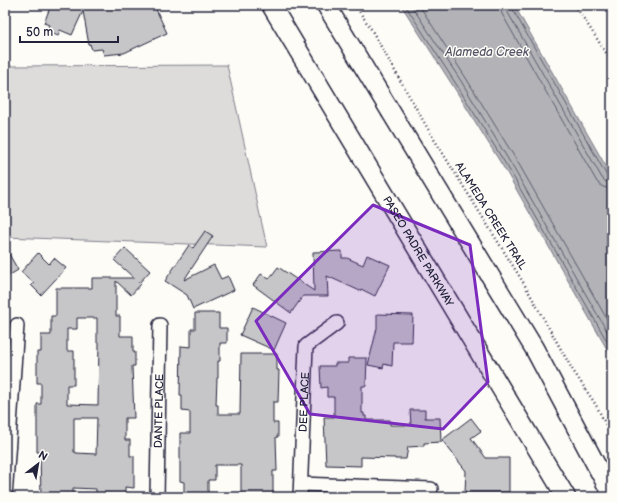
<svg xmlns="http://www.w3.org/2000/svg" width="617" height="502" font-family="'Balsamiq Sans',sans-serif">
<rect width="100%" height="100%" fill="#fdfcf7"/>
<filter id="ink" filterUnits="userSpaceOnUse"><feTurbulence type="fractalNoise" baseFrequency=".025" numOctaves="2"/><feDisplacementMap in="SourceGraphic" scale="8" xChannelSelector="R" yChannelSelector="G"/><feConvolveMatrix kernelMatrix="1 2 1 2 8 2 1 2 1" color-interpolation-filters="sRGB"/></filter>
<g filter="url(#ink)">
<path fill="#dddcdb" stroke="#807f8b" d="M227 65 267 247 5 237V66Z"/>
<path fill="#b2b2b7" stroke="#787885" d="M401 5H514L612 177V358L507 173 453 86Z"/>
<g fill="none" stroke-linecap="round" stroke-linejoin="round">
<path stroke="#5c5c6d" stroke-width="1" d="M405 5 456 84 510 171 612 350
M411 5 461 81 514 169 612 340
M419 5 466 78 520 166 612 328
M500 5 502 14 597 182 603 187 612 189
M506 5 507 11 602 178 606 182 612 183
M511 5 512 8 607 176 612 178"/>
</g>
<path fill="#c6c6c8" stroke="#22223b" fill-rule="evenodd" d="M51 5H154L167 33 124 53 104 55 102 49 92 50 90 44 89 45 83 11 72 35 60 30 58 36 47 31 49 25 44 23Z
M205 231 213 236 184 280 214 265 221 279 228 276 234 290 193 309 187 295 165 281 189 245 193 248Z
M5 247 18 270 5 278Z
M125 248 150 271 139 283 138 281 141 284 131 295 116 281V316H120V336H133V352H135V366H132L134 418H125V440H130V456H134V488L125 487V497H96V489L73 488V497H41L40 452H37V404H41V383H37V352H41V335H51V316H56V288H92V278H134L114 260ZM77 318H97V343H99L98 405 67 404V385H74V351H67V329H77ZM74 418H97L96 454 76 453V452H74Z
M342 251V258H347L363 265 367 255 390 265 375 296 361 289 360 291 327 276 328 296H303L291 313 253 285 261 274 269 279 278 267 314 291 313 252Z
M38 253 49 264 54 258 66 268 41 295 31 285 34 283 21 272Z
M253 307 286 323 274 350 240 335Z
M195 313H219V328H227V343H220V361H218V378H217L216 405H218V414H240L241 354H277V370H279L278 402H273V423H278V437H276L277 471H273V497H241V465H215V480H208V497H184V482L180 481V433H190V412L182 411V395H180L181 346 191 347V329H195Z
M377 314 413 315 412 342H393L392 366 384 364 383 368 368 365 377 328Z
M348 358H367L366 386H362V413H364V416H366V420H390V425H411L410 410H425V418H440L441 442 424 443V446L408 447 406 459H395V458L361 457V466L326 465 324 417H334V397H327V387L321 388 320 366H335V363H348Z
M471 418 481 431 471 438 486 458H509V492H465L466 471 442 440Z"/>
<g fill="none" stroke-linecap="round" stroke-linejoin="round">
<defs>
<g id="street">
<path d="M301 484 431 489"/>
<path d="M5 497 17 325"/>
<path id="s1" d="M157 497 160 325"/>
<path id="s2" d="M300 497 306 346 337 323"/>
</g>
<g id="secondary">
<path id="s3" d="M271 5 566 497"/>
<path d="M326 5 534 348 612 495"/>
</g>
</defs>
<use href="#street" stroke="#22223b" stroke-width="16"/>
<use href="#secondary" stroke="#22223b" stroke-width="21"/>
<path stroke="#22223b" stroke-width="2.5" stroke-dasharray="1 3" stroke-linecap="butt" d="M355 5 371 29 432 136 523 282 572 369 596 405 612 437
M575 5 612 62"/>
<use href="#street" stroke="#fdfcf7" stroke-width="13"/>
<use href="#secondary" stroke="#fdfcf7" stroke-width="18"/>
</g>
</g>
<path fill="#7b2cbf" fill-opacity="0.2" stroke="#7b2cbf" stroke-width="3" stroke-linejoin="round" d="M373 205 470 245 488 382 443 429 310 414 256 321Z"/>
<g text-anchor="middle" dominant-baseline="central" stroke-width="3" stroke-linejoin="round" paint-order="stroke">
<g font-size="11" fill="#22223b" stroke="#fdfcf7">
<text transform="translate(491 216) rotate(58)">ALAMEDA CREEK TRAIL</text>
<text stroke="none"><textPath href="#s3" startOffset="287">PASEO PADRE PARKWAY</textPath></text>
<text stroke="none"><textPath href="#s2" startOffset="95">DEE PLACE</textPath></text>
<text stroke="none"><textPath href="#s1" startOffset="86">DANTE PLACE</textPath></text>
</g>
<g font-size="12" font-style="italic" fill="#545466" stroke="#fdfcf7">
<text x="487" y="52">Alameda Creek</text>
</g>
</g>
<rect width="617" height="502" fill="none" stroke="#fdfcf7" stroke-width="20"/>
<rect x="10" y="10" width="597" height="482" fill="none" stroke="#22223b" stroke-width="1.5" filter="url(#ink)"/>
<g transform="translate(38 464) rotate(31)" stroke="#fdfcf7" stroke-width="3" paint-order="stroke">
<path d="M0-3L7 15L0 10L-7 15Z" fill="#22223b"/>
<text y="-6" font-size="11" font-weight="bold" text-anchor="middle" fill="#22223b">N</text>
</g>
<path d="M20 36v6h98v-6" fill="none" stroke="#22223b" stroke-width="2"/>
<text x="26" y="36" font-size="12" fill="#22223b" stroke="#fdfcf7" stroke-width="3" paint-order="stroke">50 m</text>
</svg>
